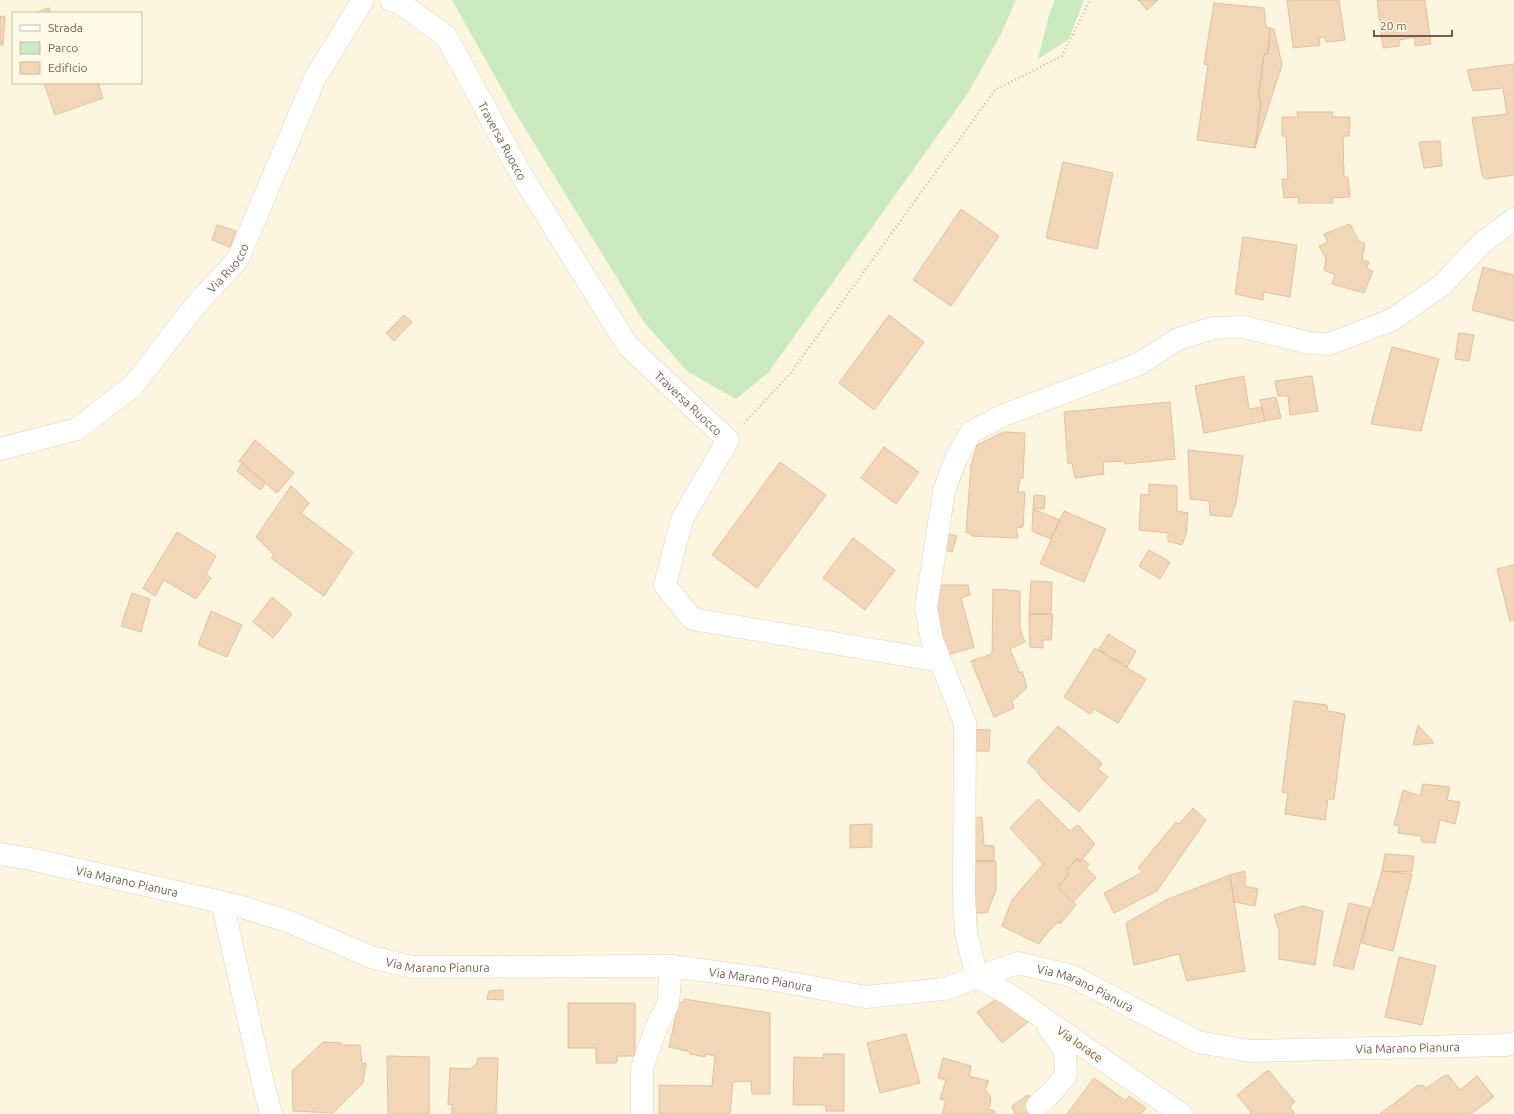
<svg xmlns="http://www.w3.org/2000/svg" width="1514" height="1114" font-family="Ubuntu,sans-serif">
<rect width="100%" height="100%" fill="#fcf5e0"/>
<path fill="#cae9bf" d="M452 0H1016L1001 34 968 93 768 373 736 399 688 372 644 322 515 112Z
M1055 0H1084L1069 39 1038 59 1049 15Z"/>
<path fill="#f1d7b8" stroke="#e4c099" d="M1138 0H1158L1147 10Z
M1287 0H1339L1345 40 1326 42 1325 37 1319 38 1320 45 1293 48Z
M1377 0H1425L1431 44 1415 46V37L1399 40V46L1383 48Z
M1214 3 1264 8 1266 27 1270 28 1268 53 1264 54 1259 94 1261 104 1255 148 1197 140 1208 65 1204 64Z
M49 8 50 13H35Z
M0 16 5 17 3 45H0Z
M1270 28 1274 29 1282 65 1255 148 1261 104 1259 94 1264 54 1268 53Z
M1514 64V175L1485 179 1482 175 1472 118 1507 114 1503 88 1473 91 1467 70Z
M44 83H98L103 98 55 115Z
M1297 112H1333L1332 117H1350L1349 136H1343L1344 177H1348L1350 197 1332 198 1333 203H1299L1298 197 1284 198 1282 179H1288L1286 136H1282V117H1298Z
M1440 141 1442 166 1424 168 1419 142Z
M1063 162 1113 173 1097 249 1046 238Z
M961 209 999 236 951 306 913 280Z
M1350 224 1358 240 1365 244 1362 260 1369 262 1366 269 1373 271 1364 293 1332 284 1335 275 1324 270 1326 259 1319 246 1328 242 1324 234Z
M217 225 236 231 230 247 212 240Z
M1243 237 1297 245 1290 297 1264 292 1263 300 1235 294Z
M1483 267 1514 275V321L1472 310Z
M404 315 412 322 394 341 386 333Z
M889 315 924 342 874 410 839 383Z
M1459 333 1474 335 1469 361 1455 359Z
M1392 347 1439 359 1421 431 1371 424Z
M1244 376 1249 409 1262 407 1265 421 1204 433 1195 386Z
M1312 376 1318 411 1290 415 1288 396H1278L1275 381Z
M1276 397 1281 418 1265 421 1260 400Z
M1170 402 1175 459 1125 464V461L1103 462 1104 474 1075 478 1072 463 1068 464 1064 412Z
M1004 432 1025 433 1023 478 1020 477 1018 492H1025L1023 527 1016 528 1018 538 971 536 972 533H966L971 465 977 445Z
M255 440 294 473 277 493 239 461Z
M884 447 919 472 896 504 861 478Z
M1188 450 1243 456 1236 503 1231 517 1210 515 1209 501 1190 499Z
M780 462 826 495 757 588 712 555Z
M242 463 266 483 260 490 237 471Z
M1149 484 1177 486V511L1188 513 1186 534 1182 545 1168 541V533L1139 530 1141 494 1149 495Z
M291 486 309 503 301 513 353 552 324 596 271 558 274 555 256 537Z
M1034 495 1045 496 1044 509H1033Z
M1033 509 1060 520 1051 539 1032 531Z
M1064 511 1106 529 1084 582 1040 564Z
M177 532 216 556 206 574 211 578 196 599 164 580 155 596 143 588Z
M942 532 957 536 952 552 938 548Z
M853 538 895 570 865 610 823 578Z
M1149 550 1170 562 1160 579 1139 566Z
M1514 565V620L1510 621 1497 569Z
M1031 581 1052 582 1051 614H1029Z
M936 585H968L970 595 961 598 974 647 947 655 935 601Z
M993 589 1020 591V629L1025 642 1010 649 1020 673 1022 671 1027 688 1012 701 1014 708 994 717 971 661 992 654Z
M132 593 150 599 141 632 121 626Z
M272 597 292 614 273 638 253 622Z
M211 611 242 625 227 657 198 645Z
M1029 614H1053L1051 640H1043V648L1030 647Z
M1108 634 1136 651 1127 667 1099 650Z
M1095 648 1146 679 1118 723 1094 709 1090 714 1064 697Z
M1294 701 1327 705 1328 711 1345 714 1334 799H1328L1325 820 1285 814 1288 793 1282 792Z
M1418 725 1434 743 1413 745Z
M1058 726 1102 763 1098 769 1108 777 1079 812 1041 778 1038 772 1028 763V760Z
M968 729 990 730 989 751H969Z
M1423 784 1450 787 1447 800 1460 802 1455 824 1440 820 1435 843 1422 842 1421 836 1398 833 1399 826 1394 825 1403 790 1420 796Z
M1038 799 1070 831 1078 825 1095 844 1080 862 1077 858 1066 871 1069 874 1058 887 1076 905 1060 924 1058 922 1048 932 1039 944 1002 926 1012 900 1043 864 1010 828Z
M1193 808 1206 820 1157 891 1114 913 1104 893 1143 872 1138 868 1176 822 1179 824Z
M982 817 984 845 994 846V861H972V818Z
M872 824V847L850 848V825Z
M1385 854 1414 856 1412 872 1382 871Z
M1077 858 1080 862 1082 859 1089 864 1086 867 1096 878 1073 902 1058 887 1069 874 1066 871Z
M972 861H996V890L987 913H975Z
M1245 871V886L1258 889 1255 906 1234 902 1230 875Z
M1382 871 1412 874 1393 951 1362 943 1370 908 1371 909Z
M1230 875 1245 971 1187 981 1179 954 1134 965 1126 923 1166 900Z
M1349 903 1370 908 1353 970 1333 965Z
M1302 906 1323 911 1315 965 1279 959V930L1274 915Z
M1399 957 1436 966 1422 1025 1385 1017Z
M503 990V1000L487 999 489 991Z
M998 998 1033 1018 1002 1043 977 1012Z
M684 999 770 1013V1094H752L751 1081 733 1082 730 1114H659V1085L712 1086 715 1056 706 1054 705 1057 690 1054V1052L669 1047 679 1002 683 1003Z
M568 1003H635V1056H618L616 1063H596V1048H568Z
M906 1034 920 1083 880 1093 867 1043Z
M323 1042 342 1043V1045H360L362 1064 366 1063 363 1083 333 1113 293 1111 292 1071Z
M823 1054H844V1111H826L825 1105H793L794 1057 824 1058Z
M387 1056 429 1057V1114H388Z
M478 1058H498L496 1114H452V1104L448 1105 450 1068 470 1069 477 1063Z
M943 1058 971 1066 969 1076 989 1081 985 1090 989 1094 991 1099 990 1106 987 1109 995 1111 994 1114H942L946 1100 940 1099 946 1080 938 1078Z
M1268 1070 1295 1102 1290 1107 1295 1114H1250L1251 1112 1237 1095Z
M1448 1075 1460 1090 1477 1076 1494 1097 1471 1114H1380L1418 1085 1424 1086 1425 1089 1444 1076Z
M1094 1078 1126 1101 1129 1096 1146 1108 1141 1114H1067Z
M1028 1095 1043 1114H1015L1012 1106Z"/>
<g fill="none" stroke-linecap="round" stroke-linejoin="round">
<defs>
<g id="minor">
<path id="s1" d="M391 0 400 3 446 36 522 176 628 346 728 440 682 519 665 585 692 619 940 661"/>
<path id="s2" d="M0 449 77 429 133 386 195 306 238 259 315 78 363 0"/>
<path d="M222 902 264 1087 271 1114"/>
<path d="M1037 1106 1052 1092 1066 1075 1065 1051 1049 1028"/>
<path d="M642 1114V1068L656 1028 668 1004 671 966"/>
<path d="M1181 1114 1007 993 977 977 966 933 964 897 965 723 932 640 926 608 944 491 956 458 971 432 1004 415 1139 364 1178 339 1213 328 1244 327 1309 343 1329 344 1392 320 1442 285 1481 244 1514 219"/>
</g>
<g id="tertiary">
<path id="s3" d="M0 854 30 859 239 906 290 922 371 957 412 967 671 966 775 980 866 997 944 989 1018 963 1072 976 1198 1042 1250 1051 1506 1045 1514 1043"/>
</g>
</defs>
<use href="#minor" stroke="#e0d2bc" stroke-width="23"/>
<use href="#tertiary" stroke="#e0d2bc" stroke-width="23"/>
<path stroke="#d5bb9c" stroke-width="2.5" stroke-dasharray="1 3" stroke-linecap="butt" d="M744 423 790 374 995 90 1062 56 1090 0"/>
<use href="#minor" stroke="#fff" stroke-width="22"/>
<use href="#tertiary" stroke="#fff" stroke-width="22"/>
</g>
<g text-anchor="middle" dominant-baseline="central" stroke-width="3" stroke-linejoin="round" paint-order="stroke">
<g font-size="12" fill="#725d48" stroke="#fff9e6">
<text stroke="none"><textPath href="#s1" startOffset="185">Traversa Ruocco</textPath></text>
<text stroke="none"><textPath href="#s2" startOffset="302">Via Ruocco</textPath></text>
<text stroke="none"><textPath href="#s1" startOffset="509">Traversa Ruocco</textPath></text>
<text stroke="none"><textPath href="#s3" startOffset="130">Via Marano Pianura</textPath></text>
<text stroke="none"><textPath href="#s3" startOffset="454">Via Marano Pianura</textPath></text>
<text stroke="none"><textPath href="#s3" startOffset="778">Via Marano Pianura</textPath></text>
<text stroke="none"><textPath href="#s3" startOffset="1114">Via Marano Pianura</textPath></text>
<text transform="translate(1080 1044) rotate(35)">Via Iorace</text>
<text stroke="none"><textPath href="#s3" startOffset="1450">Via Marano Pianura</textPath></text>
</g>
</g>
<rect x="12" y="12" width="130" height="72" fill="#fff9e6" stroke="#c7bba7"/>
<rect x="20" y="25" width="20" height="6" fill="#ffffff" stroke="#c7bba7"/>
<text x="48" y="32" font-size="12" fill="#725d48">Strada</text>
<rect x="20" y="42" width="20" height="12" fill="#cae9bf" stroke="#c7bba7"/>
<text x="48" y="52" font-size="12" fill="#725d48">Parco</text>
<rect x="20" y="62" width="20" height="12" fill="#f1d7b8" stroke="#c7bba7"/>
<text x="48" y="72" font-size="12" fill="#725d48">Edificio</text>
<path d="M1374 30v6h78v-6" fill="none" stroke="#725d48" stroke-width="2"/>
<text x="1380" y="30" font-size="12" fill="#725d48" stroke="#fff9e6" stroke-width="3" paint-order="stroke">20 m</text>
</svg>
